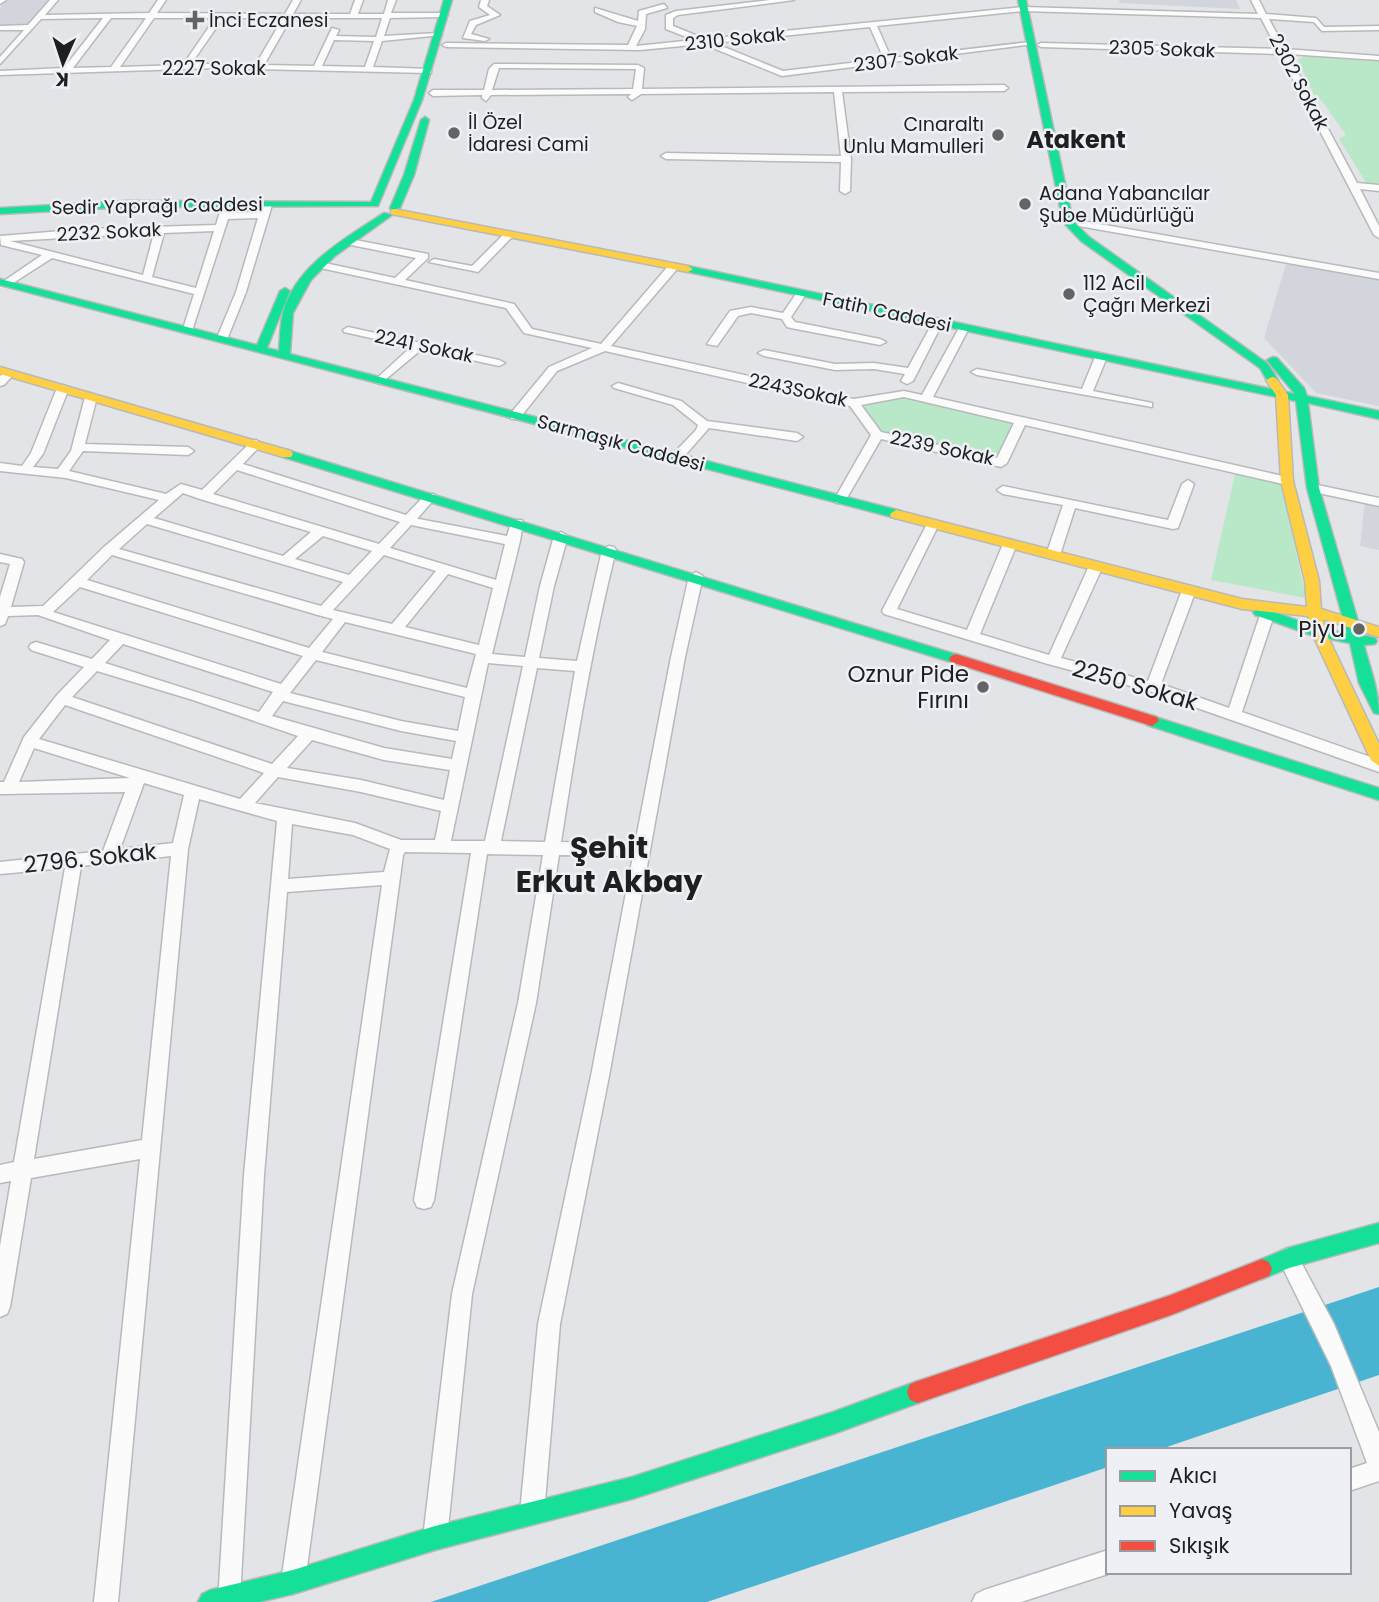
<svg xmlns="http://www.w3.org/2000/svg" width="1379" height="1602" font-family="Poppins,sans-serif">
<rect width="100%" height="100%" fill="#e3e4e7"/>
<path fill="#d3d5dd" d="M7 0H49L26 26H0V8Z
M1119 0H1236L1240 9 1120 3Z
M1288 257 1379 276V406L1316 393 1264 338Z
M1365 502 1379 506V550L1360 546Z"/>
<path fill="#b9e8c8" d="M1305 56 1379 61V185L1367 184 1339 139 1346 135 1322 101 1314 95 1298 60Z
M901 397 1015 422 998 460 882 434 860 407Z
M1236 470 1281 483 1306 598 1211 580Z"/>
<path fill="#49b4d2" d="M1379 1287V1375L1158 1450H1108V1467L707 1602H431Z"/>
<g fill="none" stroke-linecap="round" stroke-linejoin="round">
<defs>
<path id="street" d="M0 0H6L0 4Z
M50 0H58L45 15 149 13 158 0H166L157 13 285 14 293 0H301L293 14H350L355 0H363L358 14H384L388 0H396L391 13H444L448 15 444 17 390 18 384 36 438 33 442 35 382 41 373 67 431 69V73H428L217 68 0 75V71L64 68 103 18 41 19 0 64V57L24 30H0V26L28 25ZM111 18H146L111 67 73 68ZM154 18H215L183 65 120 67ZM223 18H283L256 64H191ZM291 18H382L376 37 336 36 339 30 332 28 314 66 264 65ZM334 40 374 41 365 67 322 66Z
M481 0H489L487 6 500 15 476 25 471 34 489 39 485 41 463 38 470 21 490 15 479 7Z
M770 0H794L678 15 673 18V26L705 39 1023 7 1258 14 1251 0H1259L1266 14 1316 18 1324 27 1379 26V30L1322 31 1314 22 1269 19 1285 49 1379 56V60L1288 54 1357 183 1379 185V191L1360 189 1379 226V238L1374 235 1280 54 1041 47 1037 45 1041 43 1277 49 1261 18 1023 11 877 26 891 58 1030 42 1034 44 782 76 703 44 640 50 446 47 442 45 446 43 628 45 637 26 618 22 595 12V8L638 21 639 11 664 4 667 8 646 14 645 29 636 46 694 40 666 29V15L676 11ZM870 27 884 59 783 71 714 43Z
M494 64 638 65 644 68 642 89 1004 85 1008 88 1004 91 842 92 851 159 850 191 845 194 840 191 841 162 666 159 661 156 666 153 841 156 834 92 641 94 632 100 628 97 631 94 491 95 486 101 482 98V95L433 96 429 93 433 90H484L489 69ZM499 68 636 69 633 89 492 90Z
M227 202 232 205 229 213 260 212 264 203 272 205 246 292 226 342 216 340 236 292 258 218 228 219 191 334 182 332 194 294 52 258 10 285 1 283 42 255 1 245 0 236 86 229 216 225 222 205ZM214 231 196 288 152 277 164 233ZM154 233 143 275 10 241Z
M1082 221 1379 273V279L1079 226 1077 224Z
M505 233 514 235 478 272 429 262 434 259 472 266Z
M350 239 428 254V258L405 280 514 304 532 329 601 344 670 264H678V268L611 346 854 399 904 391 922 395 959 328 968 326 969 328 933 397 1287 477 1293 481 1287 485 1025 425 1007 463 1001 467 881 439 844 503H836L834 500 871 435 850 406 605 351 557 371 519 419H511V413L549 367 592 348 524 333 506 308 316 267V263L320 262 395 278 416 258 346 244V240ZM904 397 1014 423 997 458 881 432 861 405Z
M798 291 807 293 791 317 795 322 880 339 886 342 880 345 791 328 787 327 782 319 751 313 738 316 717 346 707 344 730 311 751 307 783 313Z
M934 320 943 322 913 381 907 384 901 381 905 374 874 369 835 370 764 356 758 353 764 350 835 364 874 363 908 368Z
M348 327 499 360 505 363 499 366 422 349 380 384 374 381 376 379 411 347 344 332 343 330Z
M1101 354 1107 357 1093 391 1152 403V407L977 375 971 372 977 369 1082 389 1095 357Z
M9 370 15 373 4 385 0 386V376Z
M618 383 681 401 707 421 797 433 803 437 797 441 709 428 680 461H672V455L696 430 698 425 673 405 614 388 612 386Z
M63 385 69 388 43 454 33 467 58 469 71 451 85 397 91 394 97 397 85 444 188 447 194 451 188 455 83 451 69 471 166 494 181 484 202 490 252 441 256 440 262 444 243 464 406 515 426 494H434L436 497 417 519H419L507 536 512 520H522L523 523 520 541 492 654 525 657 540 586 554 536 561 532 568 536 554 586 539 658 577 661 602 550 609 546 614 547 616 550C592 646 576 744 561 842L635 844 671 657 689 576 696 572 703 576 685 657 609 1076 560 1324 544 1513 540 1521 532 1525 524 1521 520 1513 538 1324 591 1076 633 856 559 855 536 1003 472 1294 447 1538 443 1546 435 1550 427 1546 423 1538 452 1294 518 1003 543 855 487 854 434 1200 431 1207 424 1209 417 1207 414 1200 471 853 405 852 403 855 305 1582 301 1590 293 1594 285 1590 281 1582 382 885 287 892 264 1175 240 1598 238 1602H218L244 1175 277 821 199 799 188 849 118 1602H94L140 1159 31 1178 10 1307 7 1314 0 1317V1246L11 1181 0 1183V1165L14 1162 65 868 0 874V862L103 851 125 792 0 794V782H4L24 737 57 695 84 667 31 650 29 647 31 644 36 642 92 659 110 640 38 615 8 616 5 624 0 626V597L10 564 0 562V554L22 559 24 562 11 607 43 606 104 547 159 500 66 478 0 471V463L22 466 31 453 57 388ZM237 470 400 522 379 544 213 494ZM183 493 200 499 311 532 283 556 154 518ZM147 524 343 582 321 606 119 549ZM411 525 505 544 496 580 390 548ZM323 536 372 551 349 575 295 559ZM112 555 318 615 333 619 309 648 87 580ZM384 555 436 571 392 624 333 610ZM448 574 493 588 479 645 405 627ZM80 587 303 656 281 684 53 612ZM345 622 476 654 467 688 322 652ZM123 644 273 692 259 712 105 663ZM316 660 465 697 458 731 401 721 290 693ZM488 663 523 666 485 841H451ZM537 668 575 671 545 842 501 841ZM97 671 193 700 298 736 272 764 72 697ZM283 701 401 731 456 741 452 759 384 748 272 716ZM65 705 264 773 240 799 39 739ZM312 740 384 760 450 770 444 800 361 780 287 768ZM34 748 130 778 19 782ZM278 777 361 792 441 811 435 840H401L355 823 255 803ZM144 783 184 795 173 843 120 849ZM292 824 353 835 390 849 384 872 288 879ZM171 856 142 1140 34 1159 81 866Z
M1188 480 1194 484 1178 528 1173 529 1075 508 1060 555 1053 559 1046 555 1063 505 1003 494 997 490 1003 486 1168 520 1182 484Z
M1313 484 1379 498V506L1309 491V485Z
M933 520 939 524 897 609 967 630 1003 544 1010 540 1015 541 1017 544 980 634 1049 655 1089 566 1096 562 1101 563 1103 566 1061 658 1148 681 1182 590 1189 586 1194 587 1196 590 1161 684 1229 708 1260 615 1262 612H1272L1274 615 1242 712 1379 760V772L1149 691 1048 664 884 614 882 611 927 524Z
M1288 1248 1295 1251 1334 1324 1379 1432V1481L1349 1491V1469L1367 1463 1331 1366 1278 1258 1281 1251Z
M1108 1550V1572H1112L1108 1574 1021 1602H972L976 1594 984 1590Z"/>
<path id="fast" d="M444 0H452L422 100 378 206 128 207 0 214V208L128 201 371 202 414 100Z
M1018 0H1026L1073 221 1089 237 1268 364 1278 380 1276 382H1268L1260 368 1081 241 1063 222Z
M425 117 429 120 414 175 400 208 392 210 390 208 404 175 421 120Z
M384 213 392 215 335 256 311 280 293 313 290 354 901 511 902 514 896 518 0 285V279L257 345 280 291 285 288 290 291 267 348 279 351C280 338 280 325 283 312 296 265 346 238 384 213Z
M688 266 1295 394 1267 360 1273 357 1277 358 1304 388 1307 396 1379 411V419L1308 403 1319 488 1362 635 1375 638 1377 641 1375 644 1364 645C1370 668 1379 691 1379 714L1374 713 1359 683 1350 643 1314 636 1255 615 1253 612 1260 607 1321 629 1347 633 1307 488 1296 401 684 271 683 269Z
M287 450 961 656 963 659 956 664 951 662 283 457V451Z
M1152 716 1379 788V800L1147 725 1145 721Z
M1379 1223V1243L1289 1268 1262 1279 1255 1276 1252 1269 1255 1262 1288 1248Z
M918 1381 926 1384 929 1392 926 1400 918 1403 833 1434 632 1499 435 1550 293 1594 259 1602H198L202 1594 210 1590 293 1570 435 1526 632 1477 833 1412Z"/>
<path id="slow" d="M394 209 688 266 693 269 688 272 391 214V210Z
M0 367 291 451 293 454 291 457H283L0 374Z
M1272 377 1276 378 1288 395 1293 481 1319 581 1321 609 1379 627V637L1323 619 1326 633 1379 744V766L1371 760 1312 633 1308 616 1242 609 891 517 890 514 896 510 1242 599 1307 607 1305 581 1281 481 1276 395 1266 380Z"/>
<path id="jam" d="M956 654 1157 717 1159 721 1152 726 951 662 949 659 951 656Z
M1262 1259 1269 1262 1272 1269 1269 1276 1171 1315 918 1403 910 1400 907 1392 910 1384 918 1381 1171 1295Z"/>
</defs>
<use href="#street" stroke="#b8b9ba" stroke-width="3"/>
<use href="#fast" stroke="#b8b9ba" stroke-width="3"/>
<use href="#slow" stroke="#b8b9ba" stroke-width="3"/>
<use href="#jam" stroke="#b8b9ba" stroke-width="3"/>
<use href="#street" fill="#fbfbfb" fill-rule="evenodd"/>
<use href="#fast" fill="#16e098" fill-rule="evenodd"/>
<use href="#slow" fill="#ffcf43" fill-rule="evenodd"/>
<use href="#jam" fill="#f24e42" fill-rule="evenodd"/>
</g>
<g fill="#636466" stroke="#eff0f5" stroke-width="2.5">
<path d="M191.5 9.5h7v7h7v7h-7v7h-7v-7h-7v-7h7z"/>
<circle cx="454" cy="133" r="7"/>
<circle cx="998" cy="135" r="7"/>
<circle cx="1025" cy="204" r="7"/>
<circle cx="1069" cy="294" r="7"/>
<circle cx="1359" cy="629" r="7"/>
<circle cx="983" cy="687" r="7"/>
</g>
<g text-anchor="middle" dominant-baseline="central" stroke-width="5" stroke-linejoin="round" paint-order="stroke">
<g font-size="19" fill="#1e1f20" stroke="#eff0f5" text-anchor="start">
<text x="209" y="20">İnci Eczanesi</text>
<text x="468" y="122">İl Özel<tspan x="468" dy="22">İdaresi Cami</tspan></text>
<text x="984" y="124" text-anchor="end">Cınaraltı<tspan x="984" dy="22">Unlu Mamulleri</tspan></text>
<text x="1039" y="193">Adana Yabancılar<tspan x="1039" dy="22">Şube Müdürlüğü</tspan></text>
<text x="1083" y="283">112 Acil<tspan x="1083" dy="22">Çağrı Merkezi</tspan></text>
</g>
<g font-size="19" fill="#1e1f20" stroke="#eff0f5">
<text transform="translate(735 39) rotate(-6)">2310 Sokak</text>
<text transform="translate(1162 49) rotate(2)">2305 Sokak</text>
<text transform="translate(906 59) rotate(-7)">2307 Sokak</text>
<text x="214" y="68">2227 Sokak</text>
<text transform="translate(1299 82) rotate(62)">2302 Sokak</text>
<text transform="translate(157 206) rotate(-1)">Sedir Yaprağı Caddesi</text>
<text transform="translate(109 232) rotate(-3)">2232 Sokak</text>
<text transform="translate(887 312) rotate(12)">Fatih Caddesi</text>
<text transform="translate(424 346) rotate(12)">2241 Sokak</text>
<text transform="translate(798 390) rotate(12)">2243Sokak</text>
<text transform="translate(621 443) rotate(15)">Sarmaşık Caddesi</text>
<text transform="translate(942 448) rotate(12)">2239 Sokak</text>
</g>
<g font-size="23" fill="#1e1f20" stroke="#eff0f5" text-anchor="end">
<text x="1345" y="629">Piyu</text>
<text x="969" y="674">Oznur Pide<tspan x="969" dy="26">Fırını</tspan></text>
</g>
<g font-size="23" fill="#1e1f20" stroke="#eff0f5">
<text transform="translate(1135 685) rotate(16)">2250 Sokak</text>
<text transform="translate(90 858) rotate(-6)">2796. Sokak</text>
</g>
<g font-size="24" font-weight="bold" fill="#1e1f20" stroke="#eff0f5">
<text x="1076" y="139">Atakent</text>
</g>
<g font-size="30" font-weight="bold" fill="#1e1f20" stroke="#eff0f5">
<text x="609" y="847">Şehit<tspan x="609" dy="34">Erkut Akbay</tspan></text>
</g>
</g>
<rect x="1106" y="1448" width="245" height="126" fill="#eff0f5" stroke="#9b9ca0" stroke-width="2"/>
<rect x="1120" y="1471" width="35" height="10" fill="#16e098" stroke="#9b9ca0" stroke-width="2"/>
<text x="1169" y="1483" font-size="21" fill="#1e1f20">Akıcı</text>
<rect x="1120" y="1506" width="35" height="10" fill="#ffcf43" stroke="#9b9ca0" stroke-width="2"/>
<text x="1169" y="1518" font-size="21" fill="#1e1f20">Yavaş</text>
<rect x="1120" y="1541" width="35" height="10" fill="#f24e42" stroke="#9b9ca0" stroke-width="2"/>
<text x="1169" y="1553" font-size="21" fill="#1e1f20">Sıkışık</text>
<g transform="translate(63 63) rotate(183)" stroke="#eff0f5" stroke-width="5" paint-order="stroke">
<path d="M0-5L12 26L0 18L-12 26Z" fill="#1e1f20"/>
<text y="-10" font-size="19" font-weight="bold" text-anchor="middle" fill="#1e1f20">K</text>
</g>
</svg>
